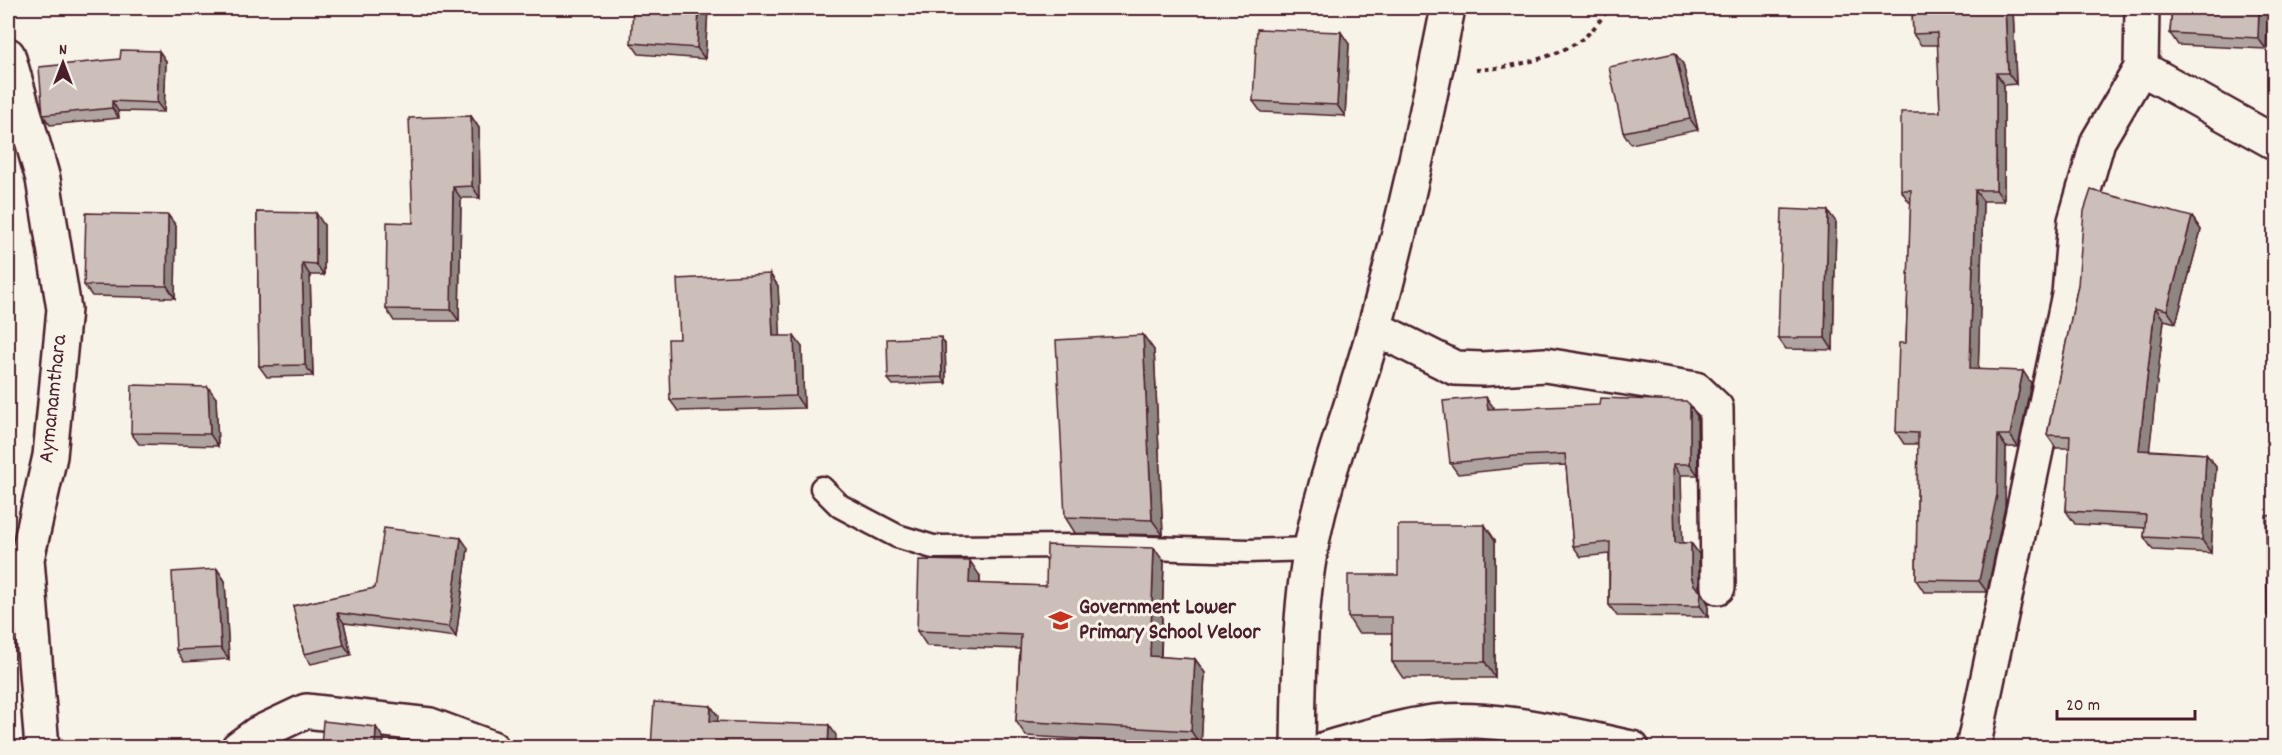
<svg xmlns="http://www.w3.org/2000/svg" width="2282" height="755" font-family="Dekko,sans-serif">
<rect width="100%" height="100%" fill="#f7f3e8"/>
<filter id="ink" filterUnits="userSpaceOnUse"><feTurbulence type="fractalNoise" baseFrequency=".0167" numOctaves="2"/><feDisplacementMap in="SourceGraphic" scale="12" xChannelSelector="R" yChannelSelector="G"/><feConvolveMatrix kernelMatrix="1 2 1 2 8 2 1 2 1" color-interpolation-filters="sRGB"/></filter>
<g filter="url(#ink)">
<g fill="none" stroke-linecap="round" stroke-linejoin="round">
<defs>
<path id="lane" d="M822 488 840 506 872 523 897 536 933 547 1081 546 1248 551 1311 549"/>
<path id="street" d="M8 55 43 179 64 309 50 456 27 559 42 748
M2141 68 2274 142
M1375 328 1455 368 1483 369 1545 365 1696 389 1716 408 1718 587
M238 748 257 734 306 711 430 725 492 748
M1327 748C1360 739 1393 728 1426 723 1489 713 1569 735 1632 748
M1973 748 2069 294 2075 221 2098 141 2141 68 2142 8"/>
<path id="secondary" d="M1298 748C1299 683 1299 611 1311 548 1325 472 1355 401 1375 326 1404 221 1427 114 1448 8"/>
</defs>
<use href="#lane" stroke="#4a1f2b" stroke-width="27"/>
<use href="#street" stroke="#4a1f2b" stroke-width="38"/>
<use href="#secondary" stroke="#4a1f2b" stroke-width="38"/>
<path stroke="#4a1f2b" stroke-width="4" stroke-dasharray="4.5 4.5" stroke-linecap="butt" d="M1476 70C1510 68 1559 58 1586 36 1595 28 1602 17 1610 8"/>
<use href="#lane" stroke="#f7f3e8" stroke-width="22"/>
<use href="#street" stroke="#f7f3e8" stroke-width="33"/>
<use href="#secondary" stroke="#f7f3e8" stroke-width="33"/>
</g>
<path fill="#afa49f" stroke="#4a1f2b" stroke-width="1.5" d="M708 8 705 59 639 54 631 43Z
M1912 8H2013L2016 84 2004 85V201H1983L1978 370 2031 383 2018 447H2006L2005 507 1987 592H1924L1916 580 1918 444H1904L1896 432 1906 343 1911 202H1909L1901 190 1940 112 1938 45H1921L1913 34Z
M2172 8H2268L2266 49 2178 45 2170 33Z
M1349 44 1345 116 1261 112 1253 101Z
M159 51 166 61 164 112 118 111 119 118 50 125 43 115 120 59Z
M1683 64 1698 130 1631 144 1623 132Z
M471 116 479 128 480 198H461L459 321H394L386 309 413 223Z
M257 212 324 225V275H310L313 376 267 377 259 366Z
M168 215 176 226 175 298 92 296 84 285Z
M2192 217 2201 230 2176 323 2164 320 2149 450 2206 454 2216 467 2211 553 2153 550 2144 537 2145 528 2075 524 2066 511 2070 448H2056L2047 435 2078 285Z
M1836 222 1833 350 1786 349 1778 338Z
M770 274 778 286 780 336 802 347 804 408 678 411 670 400 680 339Z
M1143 335 1154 350 1163 535 1075 533 1065 517Z
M945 344 946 383 893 385 888 379Z
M216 398 218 446 139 444 131 433Z
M1690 405 1697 416 1698 475H1681L1682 543H1691L1699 554V587L1700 592 1708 603V617L1617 616 1609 605V554L1581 557 1573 546 1566 465 1524 467 1458 474 1450 463 1494 408V409Z
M2274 515V625L2267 615Z
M1495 540V678H1403L1392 662V633H1358L1348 617 1398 575Z
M468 548 456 637 344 623 351 655 311 664 304 654 293 606 375 588Z
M1164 562 1161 657 1195 659 1205 673 1201 746 1026 736 1016 721 1020 649 927 646 917 631 980 576V584L1046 586Z
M217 569 225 581 229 659 184 662 176 650Z"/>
<path fill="#8f8682" stroke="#4a1f2b" stroke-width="1.5" d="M699 8H708L705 59 697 48Z
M2005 8H2013L2016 84 2008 73Z
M2259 8H2268L2266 49 2258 38Z
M1341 32 1349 44 1345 116 1337 105Z
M159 51 166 61 164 112 157 103Z
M1675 53 1683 64 1698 130 1690 119Z
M1996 73 2004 85V201L1996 190Z
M112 101 118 111 119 118 112 108Z
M471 116 479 128 480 198 472 186Z
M453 187 461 198 459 321 451 310Z
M1975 190 1983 201 1978 381 1970 369Z
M1828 211 1836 222 1833 350 1825 338Z
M316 213 324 225V275L316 264Z
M168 215 176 226 175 298 167 286Z
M2192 217 2201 230 2176 323 2167 310Z
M302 263 310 275 313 376 305 365Z
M770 274 778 286 781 348 773 336Z
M2155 307 2164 320 2148 463 2139 450Z
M1143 335 1154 350 1163 535 1152 520Z
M794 336 802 347 804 408 796 396Z
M941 337 945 344 946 383 942 377Z
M2023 371 2031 383 2018 447 2010 435Z
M208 387 216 398 218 446 210 434Z
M1486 397 1494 408 1495 420 1488 409Z
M1690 405 1697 416 1698 475 1690 464Z
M1998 435 2006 447 2005 507 1987 592 1979 581Z
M2206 454 2216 467 2211 553 2202 540Z
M1673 464 1681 475 1683 554 1675 543Z
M1485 525 1495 540V678L1485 662Z
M461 538 468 548 456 637 449 627Z
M1691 543 1699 554V587L1701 592 1708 603V617L1700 606 1691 576Z
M1154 548 1164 562 1160 671 1150 656Z
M970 561 980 576 979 598 969 583Z
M217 569 225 581 229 659 221 648Z
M337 613 344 623 351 655 344 645Z
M1195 659 1205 673 1201 746 1191 731Z
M711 706 718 716 717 732 710 721Z
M829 725 836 735V747H828Z
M376 727 384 739 383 747H375Z"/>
<path fill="#ccbfb9" stroke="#4a1f2b" stroke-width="1.5" d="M633 8H699L697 48 631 43Z
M1912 8H2005L2008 73H1996V190H1975L1970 369 2023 371 2010 435H1998L1997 495 1979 581 1916 580 1918 433 1896 432 1899 343H1906L1911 190H1901V112H1940L1937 33 1913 34Z
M2172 8H2259L2258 38 2170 33Z
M1257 29 1341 32 1337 105 1253 101Z
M121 50 159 51 157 103 112 101V108L43 115 39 67 120 59Z
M1675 53 1690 119 1623 132 1609 67Z
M471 116 472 186 453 187 451 310 386 309 387 222 413 223 409 118Z
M2091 190 2192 217 2167 310 2155 307 2139 450 2206 454 2202 540 2144 537 2146 515 2066 511 2070 436 2047 435 2078 285 2084 211Z
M1782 209 1828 211 1825 338H1778Z
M257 212 316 213V264L302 263 305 365 259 366Z
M86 213 168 215 167 286 84 285Z
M770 274 773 336H794L796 396 670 400 668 339H680L677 279Z
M1143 335 1152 520 1065 517 1056 340Z
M941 337 942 377 888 379 887 339Z
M132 385 208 387 210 434 131 433Z
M1486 397 1488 409 1599 405 1600 398 1686 401 1690 405V464H1673L1675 543H1691V576L1694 585 1701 592 1700 606 1609 605 1610 542 1573 546 1565 454 1516 456 1450 463 1443 401Z
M2274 515V615H2267L2266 516Z
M1398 525H1485V662H1392V617H1348V575H1398Z
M384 528 461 538 449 627 337 613 344 645 304 654 293 606 375 588Z
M1047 545 1154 548 1150 656 1195 659 1191 731 1016 721 1021 635 917 631 919 560 970 561 969 583 1046 586Z
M217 569 221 648 176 650 172 572Z
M654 702 711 706 710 721 829 725 828 747H651Z
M323 721 376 727 375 747H321Z"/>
</g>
<defs>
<symbol id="school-bare" viewBox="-9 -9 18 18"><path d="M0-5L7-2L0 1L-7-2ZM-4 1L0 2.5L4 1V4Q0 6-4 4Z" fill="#c8321e" stroke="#f7f3e8" stroke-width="2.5" paint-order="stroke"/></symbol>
</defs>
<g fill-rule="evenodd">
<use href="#school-bare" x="1044" y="604" width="33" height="33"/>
</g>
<g text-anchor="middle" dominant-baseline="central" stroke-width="6" stroke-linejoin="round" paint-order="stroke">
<g font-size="22" fill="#4a1f2b" stroke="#f7f3e8">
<text transform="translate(54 399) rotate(-84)">Aymanamthara</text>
</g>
<g font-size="22" font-weight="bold" fill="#4a1f2b" stroke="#f7f3e8" text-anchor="start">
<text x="1079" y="608">Government Lower<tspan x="1079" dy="25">Primary School Veloor</tspan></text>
</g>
</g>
<rect width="2282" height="755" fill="none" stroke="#f7f3e8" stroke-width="30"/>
<rect x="15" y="15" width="2252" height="725" fill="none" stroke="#4a1f2b" stroke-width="2" filter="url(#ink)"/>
<g transform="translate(63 63)" stroke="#f7f3e8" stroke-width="4.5" paint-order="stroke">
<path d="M0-4.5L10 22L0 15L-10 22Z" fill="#4a1f2b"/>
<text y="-9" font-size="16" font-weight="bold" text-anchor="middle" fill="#4a1f2b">N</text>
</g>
<path d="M2057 710v9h138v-9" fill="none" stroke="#4a1f2b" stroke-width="3"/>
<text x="2066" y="710" font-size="18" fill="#4a1f2b" stroke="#f7f3e8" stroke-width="4.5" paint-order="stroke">20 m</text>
</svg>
